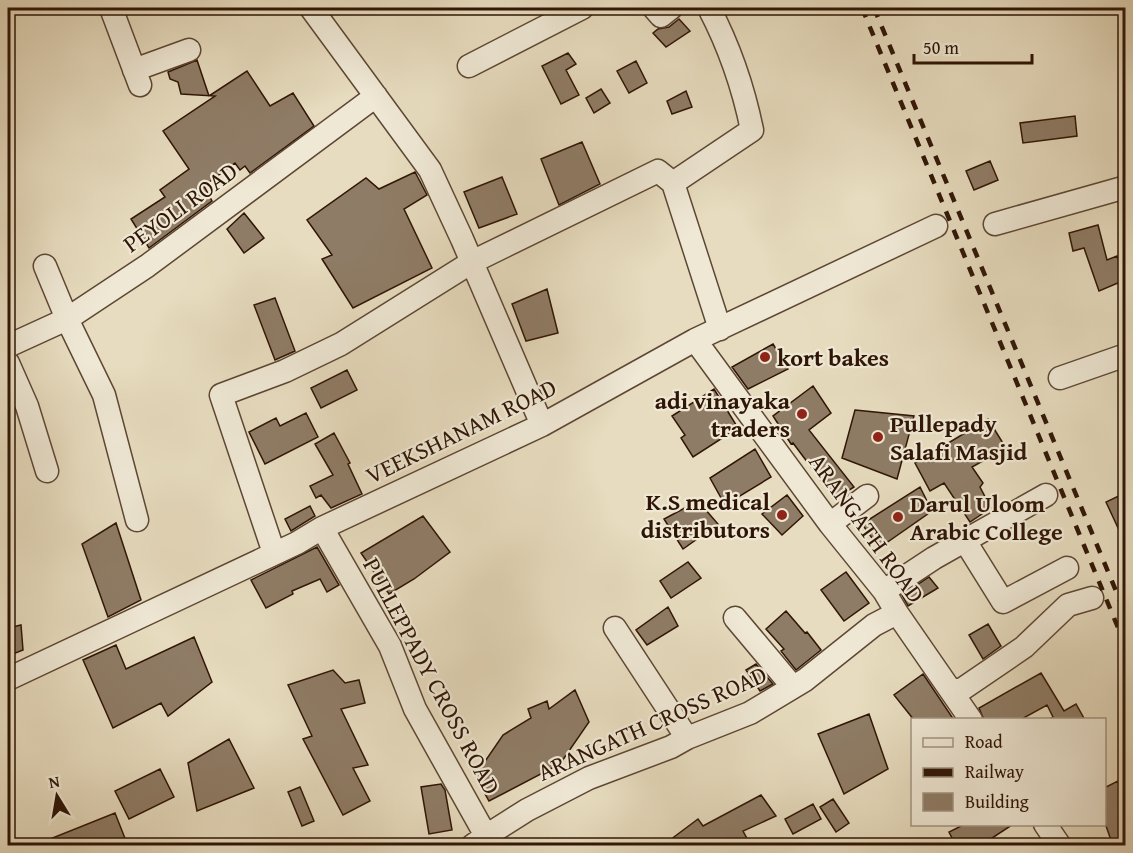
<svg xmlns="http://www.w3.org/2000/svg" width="1133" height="853" font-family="'Gentium Book Plus',serif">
<rect width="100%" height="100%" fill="#e7dcbf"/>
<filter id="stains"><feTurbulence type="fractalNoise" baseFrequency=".00333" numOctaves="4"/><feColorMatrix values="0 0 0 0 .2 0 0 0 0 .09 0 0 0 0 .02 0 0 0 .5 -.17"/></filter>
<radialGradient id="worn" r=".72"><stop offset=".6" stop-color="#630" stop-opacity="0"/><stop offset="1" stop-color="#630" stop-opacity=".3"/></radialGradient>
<path fill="#8f7c66" stroke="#2f1506" stroke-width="1.5" d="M679 19 690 31 666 47 653 33 658 29 669 27Z
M568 53 576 64 566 70 579 95 561 104 542 66Z
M197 60 209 96 247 71 270 106 293 93 314 126 250 173 245 166 240 170 235 163 204 186 212 201 149 248 131 219 165 197 160 190 189 169 163 131 215 96 181 94 178 82 170 79 168 72Z
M636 61 647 83 629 93 617 71Z
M601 89 610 103 594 113 586 98Z
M686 91 692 107 672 114 667 101Z
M1075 116 1077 136 1023 143 1020 123Z
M582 142 600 184 559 205 541 159Z
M990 161 998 180 974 190 966 171Z
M415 172 427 195 404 209 432 268 353 308 322 259 332 255 307 220 366 178 379 189Z
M502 177 517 214 479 228 464 192Z
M244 213 264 238 244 253 227 229Z
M1098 225 1107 260 1117 256 1125 276V280L1099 291 1084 248 1073 251 1069 233Z
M547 289 558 333 526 341 512 304Z
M275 298 295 351 275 360 254 305Z
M773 344 788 369 748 389 732 367Z
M347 370 357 390 321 408 311 388Z
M813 386 831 413 809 430 854 487 835 499 793 443 791 444 773 416Z
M714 389 738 428 693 457 681 438 685 435 672 416Z
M855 410 914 416 897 479 842 458Z
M306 413 318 437 265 464 249 432 276 418 280 426Z
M988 419 1006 448 972 467 983 483 980 487 991 508 970 522 944 483 930 491 915 463Z
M334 433 350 463 348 464 362 494 331 508 321 495 316 498 310 486 333 475 315 444Z
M755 449 771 477 725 505 710 478Z
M920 487 932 511 879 548 862 524Z
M1125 493V543L1106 502Z
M787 495 803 516 782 535 762 514Z
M698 501 718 524 683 549 664 519Z
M310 506 315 516 291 531 285 519Z
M423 516 450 552 414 579 389 594 361 553Z
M116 523 141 600 108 617 82 544Z
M317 547 339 585 327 592 320 579 292 591 293 594 266 608 251 580Z
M688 562 701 578 671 598 660 581Z
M846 572 869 603 844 621 821 590Z
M929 577 938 588 908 606 902 595Z
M668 607 678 626 647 645 636 630Z
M786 611 805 633 807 632 821 650 796 670 781 651 784 649 766 629Z
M988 624 1001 646 983 659 969 635Z
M21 625 23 650 8 656V628Z
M194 637 212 682 168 716 161 703 113 728 83 660 116 645 126 669Z
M756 664 773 684 760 691 746 670Z
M333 670 345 683 359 680 365 703 341 709 368 765 353 768 370 801 343 815 303 739 312 736 288 685Z
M1041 673 1064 711 1076 704 1085 720H1048L1053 717 1047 705 1020 720H984L979 708Z
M923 674 954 720H914L894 695Z
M575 690 589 722 560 764 489 801 475 776 503 735 531 718 528 709 547 701 549 709Z
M869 714 888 769 844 794 818 734Z
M229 739 254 788 197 811 188 763Z
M160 769 174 797 129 819 115 791Z
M1118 781 1125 800V846H1113L1104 820V788Z
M441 784 445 790 452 830 429 834 421 787Z
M300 787 314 821 302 826 288 792Z
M761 795 776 816 743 831 751 846H662L698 819 703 826Z
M833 799 849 823 836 832 820 807Z
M813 804 821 819 793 834 785 819Z
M115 813 128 846H35V845Z
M963 825H1012L980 846H956L949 832Z"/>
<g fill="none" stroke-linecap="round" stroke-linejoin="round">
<defs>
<path id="minor" d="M111 8 140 85
M311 8 430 170 462 239 542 425
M654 8 661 16 671 8
M709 8C730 48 743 86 752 130L673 183 720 329
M469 66 582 8
M134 70 189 50
M995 224 1126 187
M45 266 67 319 104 395 137 520
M695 340 830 524 884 591 897 613 971 720
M8 346 67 319 147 266 376 96
M8 363 27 406 47 471
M1060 378 1126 355
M830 524 867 496
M322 528 390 646 415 709 486 836 472 846
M965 541 1003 602 1067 568
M274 553 221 395 285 371 341 344 472 262 658 171 673 183
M884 591 934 558 1046 495
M735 618 793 687
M615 628 687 738
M8 679 297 543 322 528 542 425 695 340 936 226
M951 690H961L1024 647 1068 605 1092 598
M1045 824 1060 846
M486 836 527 810 589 778 671 747 687 738 750 713 805 680 874 625 897 613"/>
</defs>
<use href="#minor" stroke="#5d4734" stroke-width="25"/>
<use href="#minor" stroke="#efe8d5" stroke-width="22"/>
<path stroke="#2f1506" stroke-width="4.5" stroke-dasharray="10 10" stroke-linecap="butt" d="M862 8 1126 647
M874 8 1126 615"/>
</g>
<g fill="#8f2418" stroke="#efe8d5" stroke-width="2">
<circle cx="765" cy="357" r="6"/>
<circle cx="802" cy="414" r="6"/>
<circle cx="878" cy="437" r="6"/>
<circle cx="782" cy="515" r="6"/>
<circle cx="898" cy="517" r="6"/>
</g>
<g text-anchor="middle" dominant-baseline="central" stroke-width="4.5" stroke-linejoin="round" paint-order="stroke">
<g font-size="24" fill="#2f1506" stroke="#efe8d5">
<text transform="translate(180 207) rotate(-36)">PEYOLI ROAD</text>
<text transform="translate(461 431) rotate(-26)">VEEKSHANAM ROAD</text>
<text transform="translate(867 528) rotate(54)">ARANGATH ROAD</text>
<text transform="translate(432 676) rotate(62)">PULLEPPADY CROSS ROAD</text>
<text transform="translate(652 723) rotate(-24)">ARANGATH CROSS ROAD</text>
</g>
<g font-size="24" font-weight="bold" fill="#2f1506" stroke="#efe8d5" text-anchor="start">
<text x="777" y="357">kort bakes</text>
<text x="790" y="400" text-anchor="end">adi vinayaka<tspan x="790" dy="28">traders</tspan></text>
<text x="890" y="423">Pullepady<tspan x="890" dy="28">Salafi Masjid</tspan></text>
<text x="770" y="501" text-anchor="end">K.S medical<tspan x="770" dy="28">distributors</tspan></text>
<text x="910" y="503">Darul Uloom<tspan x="910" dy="28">Arabic College</tspan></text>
</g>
</g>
<rect width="1133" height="853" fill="none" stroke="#e7dcbf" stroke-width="30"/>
<rect x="9" y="9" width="1115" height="835" fill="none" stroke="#2f1506" stroke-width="3"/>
<rect x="15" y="15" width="1103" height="823" fill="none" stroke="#2f1506" stroke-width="1.5"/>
<rect x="911" y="718" width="195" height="108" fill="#efe8d5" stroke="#a29482" stroke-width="1.5"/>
<rect x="923" y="738" width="30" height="9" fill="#efe8d5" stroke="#a29482" stroke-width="1.5"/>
<text x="965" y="748" font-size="18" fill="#2f1506">Road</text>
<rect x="923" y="768" width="30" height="9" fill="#2f1506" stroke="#a29482" stroke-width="1.5"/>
<text x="965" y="778" font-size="18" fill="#2f1506">Railway</text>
<rect x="923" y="793" width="30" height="18" fill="#8f7c66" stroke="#a29482" stroke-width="1.5"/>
<text x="965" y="808" font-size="18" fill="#2f1506">Building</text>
<g transform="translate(57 796) rotate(349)" stroke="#efe8d5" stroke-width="4.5" paint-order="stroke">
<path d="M0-4.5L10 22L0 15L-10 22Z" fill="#2f1506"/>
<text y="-9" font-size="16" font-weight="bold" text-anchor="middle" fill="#2f1506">N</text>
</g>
<path d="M914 54v9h118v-9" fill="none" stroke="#2f1506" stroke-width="3"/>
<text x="923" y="54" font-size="18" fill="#2f1506" stroke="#efe8d5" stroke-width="4.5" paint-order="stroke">50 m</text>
<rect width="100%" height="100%" filter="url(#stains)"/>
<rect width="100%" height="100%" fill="url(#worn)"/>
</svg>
